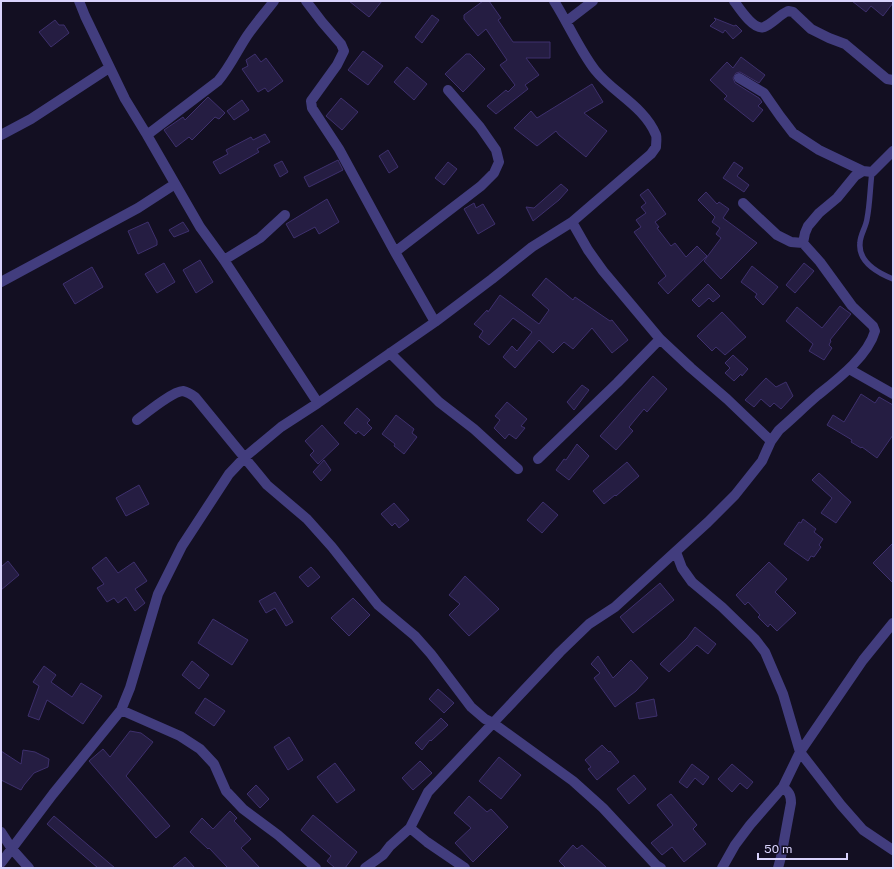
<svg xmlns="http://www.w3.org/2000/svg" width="894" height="869" font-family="'Public Sans',sans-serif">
<rect width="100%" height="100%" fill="#130f22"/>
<path fill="#251d42" stroke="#3e306d" d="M349 1H382L369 17Z
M483 1H489L501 18 498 20 513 42H550V58H526L539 75 525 85 528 89 496 114 487 106 506 90 508 92 515 85 500 65 507 60 486 29 478 36 464 19V15Z
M852 1H893V3L883 16 871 6 866 12Z
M432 15 439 20 422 43 415 37Z
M714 18 734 26 736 25 742 31 733 39 725 30 723 33 710 26 716 20Z
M55 20 59 25H64L69 33 51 47 39 32Z
M363 51 383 66 368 85 348 70Z
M255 54 261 62 266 58 283 81 268 92 265 88 258 92 242 69 248 66 246 60Z
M466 54H470L485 69 463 92 445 74Z
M741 57 765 75 759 83 740 72 736 73 733 78 735 83 759 98 762 102 758 106 763 110 753 122 724 99 727 96 710 80 727 62 733 68Z
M407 67 427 84 414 100 394 82Z
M592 84 603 102 584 113 607 131 586 157 559 135 556 131 537 146 514 128 531 111 537 118Z
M208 97 225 113 219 119 215 117 192 140 189 137 176 147 164 130 183 117 185 120Z
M341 98 358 112 342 130 326 116Z
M242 100 249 110 234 120 227 111Z
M265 134 270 142 257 149 259 152 220 174 213 162 228 154 226 150 251 137 253 140Z
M388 150 398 167 389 173 379 156Z
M338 160 343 170 309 187 304 177Z
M282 161 288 172 280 177 274 165Z
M448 162 457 169 444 185 435 178Z
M734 162 743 168 737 176 749 185 744 192 723 178Z
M561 184 568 190 559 200 533 221 526 207 534 208Z
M648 189 666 214 655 222 659 227 657 228 671 246 675 243 686 257 697 246 707 256 668 294 658 283 666 276 634 232 641 227 636 220 646 213 641 207 646 203 640 195Z
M706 192 717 204 719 202 729 209 723 218 757 243 721 279 704 261 721 238 716 234 720 228 712 222 715 217 698 200Z
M327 199 339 222 319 234 315 227 294 238 286 224Z
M474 203 476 208 483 204 495 224 478 234 464 209Z
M148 222 157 241V245L138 254 128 231Z
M183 222 189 231 174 237 169 230Z
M200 260 213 282 196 293 183 270Z
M164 263 175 282 157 293 145 274Z
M804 263 814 271 795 293 786 285Z
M752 266 778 287 763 305 755 297 757 294 741 282Z
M92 267 103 287 75 304 63 284Z
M546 278 573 300 575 297 610 321 612 320 628 340 612 353 592 328 573 349 564 342 553 353 539 340 515 368 503 357 512 346 517 351 532 332 513 318 489 345 479 337 483 331 474 324 487 310 488 312 500 295 539 324 549 310 532 295Z
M708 284 720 296 713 302 709 298 699 307 692 300Z
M840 306 851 314 830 340 831 341 829 345 832 348 824 360 809 351 813 344 786 321 797 307 822 328Z
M722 312 746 337 725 355 716 347 712 351 697 336Z
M733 355 748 369 742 376 741 374 734 381 725 373 730 368 725 363Z
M653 376 667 389 647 412 644 409 629 427 633 431 616 450 600 436Z
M766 378 776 387 786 382 793 396 781 409 774 403 770 407 761 399 754 407 745 400Z
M582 385 589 390 574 410 567 402Z
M861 394 875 403 879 397 893 405V435L877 458 862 447 861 448 851 442 852 440 827 425 833 415 844 422Z
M507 402 527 419 521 426 525 428 516 439 509 434 505 439 494 428 500 420 495 416Z
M357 408 370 420 367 423 372 428 364 436 358 431 356 434 344 423Z
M396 415 414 429 412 433 417 437 404 454 394 446 395 444 382 434Z
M322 425 339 444 318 464 310 455 314 451 305 441Z
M577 444 589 456 569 480 556 470 564 459 566 460Z
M324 460 331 470 321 481 313 472Z
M627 462 639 476 616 496 615 495 604 504 593 491Z
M819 473 851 502 836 523 821 513 832 498 812 480Z
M139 485 149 504 126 516 116 498Z
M543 502 558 515 542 533 527 520Z
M394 503 409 520 399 528 395 523 392 526 381 514Z
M803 519 816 529 814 532 823 539 819 545 821 547 814 557 811 556 808 561 784 544 799 522 801 523Z
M893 543V583L873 563Z
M106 557 118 573 134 562 147 581 135 589 145 603 135 611 126 597 118 603 114 598 107 602 97 588 104 584 92 568Z
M8 561 19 575 1 590V567Z
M769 562 787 579 775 592 796 613 777 631 770 624 768 627 758 617 760 615 748 602 745 605 736 595Z
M311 567 320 577 308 587 299 577Z
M465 576 499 609 469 636 449 615 460 604 449 595Z
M660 583 674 600 633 633 620 617Z
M275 592 293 622 286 626 275 608 266 613 259 601Z
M353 598 370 615 349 636 331 618Z
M213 619 248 640 232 665 198 643Z
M695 627 716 644 708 654 697 645 669 672 660 664 687 638Z
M598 656 613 678 631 660 648 678 636 691 615 707 594 678 600 673 591 664Z
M192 661 209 675 199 689 182 675Z
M44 666 56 675 51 682 72 697 81 683 102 696 83 724 47 700 39 720 28 716 39 686 33 682Z
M438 689 454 703 444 713 429 699Z
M205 698 225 711 214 726 195 713Z
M654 699 657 716 639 719 636 703Z
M441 718 448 725 431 741 430 740 422 750 415 743Z
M130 731 141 733 153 742 126 776 170 826 156 838 89 761 103 749 110 757Z
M289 737 303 760 288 770 274 747Z
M602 745 609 752 610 751 619 762 597 780 588 769 591 767 585 760Z
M23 750 35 752 49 759 48 767 34 773 24 785 21 790 1 780V751L21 764Z
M499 757 521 775 501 799 479 781Z
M420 761 432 773 413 790 402 778Z
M335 763 355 790 337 803 317 777Z
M692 764 709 777 703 785 695 778 687 788 679 782Z
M732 764 753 782 747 789 740 783 732 792 718 779Z
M634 775 646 789 629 804 617 789Z
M256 785 269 799 260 808 247 794Z
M671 794 697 825 693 829 706 844 684 862 672 847 662 855 651 843 673 825 657 805Z
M469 796 487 812 491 809 508 827 473 862 455 843 471 828 454 813Z
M230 811 237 818 234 821 251 839 241 848 260 868H228L209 848 208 849 190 832 202 818 213 829Z
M313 815 357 852 345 868H335L327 861 331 856 301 830Z
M54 816 115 868H98L47 824Z
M573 845 577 849 582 845 607 868H566L559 861Z
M185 857 195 868H172Z"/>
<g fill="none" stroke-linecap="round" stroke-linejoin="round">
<path stroke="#423d7e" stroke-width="5.5" d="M872 172C870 188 870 204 867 219 866 227 860 235 860 243 858 262 878 273 893 279"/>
<path stroke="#423d7e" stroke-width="10" d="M79 1 85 16 125 99 147 135 200 227 224 260 318 403
M306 1 322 22 341 44 344 51 337 65 311 101 312 108 339 149 395 252 435 322
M734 1C739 8 754 31 764 27 772 24 779 15 788 11L793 12 811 29 829 38 845 44 887 79 893 80
M567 21 593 1
M739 78 764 93 780 116 793 133 819 150 863 171
M1 135 31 119 109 68
M147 135 218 81C230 67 237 51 247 36 255 24 265 13 274 1
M743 203 777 235 791 242 803 243
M572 222 588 250 603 271 660 339 691 368 727 399 771 441
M395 252 481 186 494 173 499 162 496 150 480 127 448 90
M224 260 260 238 285 215
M1 282 138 208 175 184
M390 353 439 402 474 429 518 469
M849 369 893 394
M137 420C145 414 173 391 183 391 188 392 191 394 195 397L267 485 307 519 332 547 378 605 415 636 431 654 471 707 485 719 493 723 573 781 603 808 656 865 661 868
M538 459 617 383 660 339
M676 552 682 568 692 582 722 607 755 639 765 652 783 694 800 752 841 805 863 830 893 850
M121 710 180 736 200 749 214 764 226 791 243 809 278 835 316 868
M410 828 428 792 560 652 589 624 615 607 708 522 735 495 762 461 771 441 779 430C792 419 805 406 818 395 838 379 868 356 875 331L873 326 852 306 820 262 803 243 805 233 808 226 819 213 837 198 855 176 863 171 872 172 893 151
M1 832 12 849 29 868
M1 863 53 794 121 710 130 688 158 594 182 546 229 474 245 457 281 427 318 403 435 322 492 279 532 247 572 222 651 154 656 147C656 143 657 138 656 135 644 106 613 93 595 70 579 49 568 23 554 1
M365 868 383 855 390 846 410 828 427 842 465 868
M722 868 735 845 750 825 783 787 800 752 863 660 893 623
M778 868 781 857 791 803C791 795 789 792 783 787"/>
</g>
<rect width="894" height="869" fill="none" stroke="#d9d3fc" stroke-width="4"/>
<path d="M758 853v6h89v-6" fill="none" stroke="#d9d3fc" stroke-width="2"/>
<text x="764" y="853" font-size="12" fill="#d9d3fc" stroke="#130f22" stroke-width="3" paint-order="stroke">50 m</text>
</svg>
